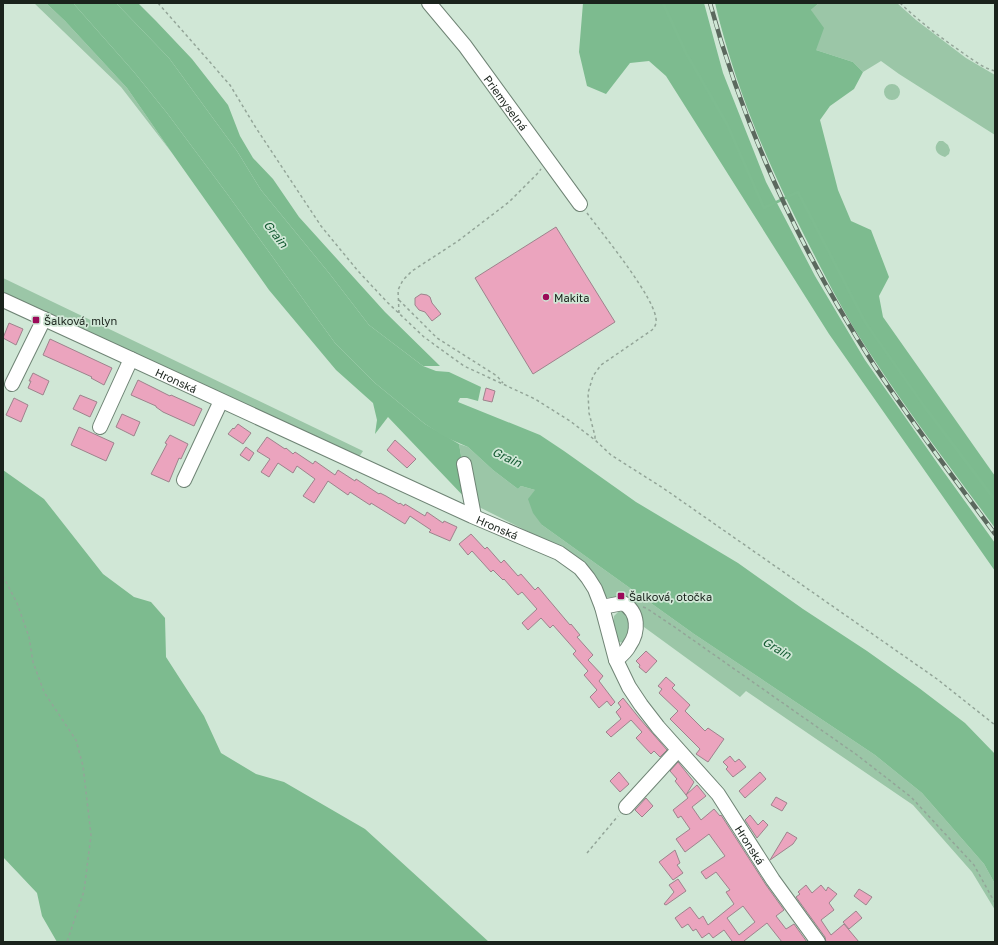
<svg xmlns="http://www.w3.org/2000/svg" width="998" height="945" font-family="'Golos Text',sans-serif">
<rect width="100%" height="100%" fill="#d0e7d6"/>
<path fill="#9bc6a7" d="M34 3H46L65 21 127 88 172 153 121 87Z
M819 3H897L916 20 966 58 995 75V135L899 74 881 61 863 72 853 62 816 50 811 10Z
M884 92a8 8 0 1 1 16 0a8 8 0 1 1-16 0Z
M939 141H943L948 145 950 150 949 154 945 157C937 155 932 148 939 141Z
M3 278 363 451 359 457 228 399 3 292Z
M459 444 468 447 493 470 518 489 521 486 535 490 542 525 694 634 875 755 922 793 984 864 995 884V910L972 872 913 805 746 691 740 697 644 627C637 601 632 595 604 598L565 550 469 502Z
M619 611 626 613 631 628 624 643 619 642 613 625 614 616Z"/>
<path fill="#7dbb8f" d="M46 3H73L134 72 167 113 228 195 287 277 335 343 375 383 425 424 459 444 469 502 388 417 375 434 377 420 373 403 336 370 269 290 172 153 127 88 65 21Z
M116 3H138L156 21 192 59 228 105 240 136 253 158 273 179 299 217 385 312 440 366H423L369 325 329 273 261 190 237 151 169 58Z
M583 3H704L723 73 766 182 815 276 865 360 938 464 995 543V571L829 334 666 76 649 61 630 63 606 94 587 86 579 52Z
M715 3H819L811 10 824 28 816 50 853 62 863 72 854 89 830 106 820 120 838 190 851 221 871 230 889 277 879 296 883 317 995 476V528C947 463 898 399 855 330 837 300 821 268 805 237 767 163 734 84 715 3Z
M3 470 44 499 103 574 134 597 151 602 165 618 166 657 204 716 221 753 256 774 284 782 365 829 489 942H57L42 916 37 893 3 857Z"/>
<path fill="#7ebc90" d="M73 3H116L169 58 237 151 261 190 329 273 369 325 423 366 436 371 449 372 481 387 478 401 467 398H460L458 402 540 435 564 451 636 502 738 563 803 609 867 651 919 688 965 723 995 754V884L984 864 922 793 875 755 694 634 542 525 533 513 528 499 535 490 521 486 518 489 493 470 468 447 445 437 425 424 375 383 335 343 287 277 228 195 167 113 134 72Z"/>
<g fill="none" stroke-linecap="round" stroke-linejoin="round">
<path stroke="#7ebc90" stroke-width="3" d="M663 3 686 53 727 124 764 208 798 192 865 322 924 406 995 500"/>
</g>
<path fill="#eba4be" stroke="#9d838c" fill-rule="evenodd" d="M556 227 615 322 533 374 475 278Z
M421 294 427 295 430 297 432 303 441 314 432 321 425 312 419 310 415 305V298Z
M9 323 23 329 16 345 3 338Z
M50 339 112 368 104 385 91 378 92 377 43 355Z
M33 373 49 381 43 395 28 388 31 381H29Z
M138 380 170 396 171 395 202 409 194 426 163 412 156 407V406L131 395Z
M486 388 495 391 492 402 483 400Z
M80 395 97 402 90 417 73 409Z
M14 398 28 405 21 422 6 415Z
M122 414 140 422 134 436 116 427Z
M238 424 251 433 243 444 228 434 233 428 234 429Z
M79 427 114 443 106 461 71 445Z
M170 435 188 444 181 459 179 458 169 482 151 474 167 444 165 443Z
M267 437 285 449 286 448 293 454 295 452 313 464 315 461 335 475 338 470 355 481 356 479 379 494 380 493 386 496 399 504 400 503 404 506 405 504 425 516 427 512 443 523 444 521 457 527 450 541 429 532 431 530 410 516 405 524 371 503 370 505 350 492 348 495 328 481 314 503 303 496 315 479 297 466 293 473 278 463 269 477 261 472 270 459 257 451Z
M395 440 416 459 407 468 387 450Z
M246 447 254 453 249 461 240 455Z
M471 534 485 549 487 547 501 563 504 560 518 576 521 574 535 590 538 587 570 625 571 624 580 635 577 637 593 655 588 660 603 676 599 681 615 702 611 706 607 701 599 708 590 697 597 690 584 675 588 671 573 654 576 651 553 625 550 628 541 618 528 630 522 623 537 609 522 592 518 595 504 579 503 580 493 570 491 572 472 551 468 555 459 544Z
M646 651 657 661 646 673 639 667 640 665 636 661Z
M666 677 675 685 672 688 690 705 685 711 705 731 708 728 724 739 708 762 696 754 700 749 670 719 678 711 659 693 662 689 658 686Z
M623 698 640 719 667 750 660 757 654 751 651 754 636 738 642 732 631 720 611 737 606 732 621 719 616 712 621 707 618 703Z
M730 756 735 762 739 759 746 767 733 777 726 769 728 767 723 762Z
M678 762 694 782 686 795 675 781 677 779 670 771Z
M619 772 629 784 620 792 610 781Z
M760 772 766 779 745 798 739 791Z
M697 785 706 796 692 807 701 820 714 809 720 816 721 815 766 885 784 910 776 916 786 929 794 924 807 942H782L767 923 744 941 745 942H730L732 941 724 930 713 938 709 933 702 938 696 929 693 931 688 924 682 928 675 918 690 907 699 919 703 916 708 925 734 904 726 892 730 890 716 872 706 879 701 872 725 856 709 834 685 852 676 839 690 829 681 816 678 818 673 810 688 798 686 795ZM743 906 755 922 739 935 727 918Z
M776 797 787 803 782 811 771 805Z
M646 798 653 806 642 817 635 810Z
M750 815 758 825 763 820 768 825 757 838 745 820Z
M787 832 797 838 793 844 770 860Z
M675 850 680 863 677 865 683 873 673 880 659 862Z
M678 879 686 891 666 905 664 904 674 892 669 885Z
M806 885 812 893 821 885 826 891 828 887 837 894 829 903 834 910 821 920 831 935 844 924 859 942H826L825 937 796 897 800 894 798 892Z
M859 889 872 897 866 905 854 896Z
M856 911 862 918 849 929 843 922Z"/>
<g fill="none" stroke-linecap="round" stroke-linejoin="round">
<defs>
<g id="minor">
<path id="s1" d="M429 3 465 46 580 204"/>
<path id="s2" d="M3 300 472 516 559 553 580 568 588 578 595 589 602 607 616 660 629 687 641 705 658 727 718 794 773 880 818 942"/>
<path d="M12 384 44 319"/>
<path d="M100 427 131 359"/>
<path d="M464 464 474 516"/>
<path d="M184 480 221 401"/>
<path d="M602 607 623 603C639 612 639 632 629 646 626 652 621 656 616 660"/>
<path d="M626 807 678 750"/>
</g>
</defs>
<use href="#minor" stroke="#6f8475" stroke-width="16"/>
<path stroke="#93a598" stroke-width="1.5" stroke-dasharray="3 3" stroke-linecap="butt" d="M158 3 230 85 256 128 321 226 358 271 387 302 424 337 464 366 535 399 570 421 595 440 611 455 663 488 937 679 995 725
M900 3C919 21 941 38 963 53 973 60 983 68 995 71
M587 213C601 232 659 302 656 322 656 325 654 328 652 330L601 365 593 376 588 393 589 413 595 436V439
M399 300 437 338 497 376 503 383
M399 313 398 290 403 280 412 271 458 241 509 202 538 173 541 169
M3 576 17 603 29 637 33 662 44 692 76 740 83 766 91 835 84 891 67 942
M643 607 646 608 673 626 857 755 911 797 974 865 995 903
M587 853 618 816"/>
<use href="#minor" stroke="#fff" stroke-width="14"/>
<defs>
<path id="rail" d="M710 3C745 132 802 253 874 365 912 423 954 478 995 534"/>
</defs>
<use href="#rail" stroke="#5b695e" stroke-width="4.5"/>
<use href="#rail" stroke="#d0e7d6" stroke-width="3" stroke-dasharray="9" stroke-linecap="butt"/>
</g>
<g fill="#9b0a59" stroke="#d0e7d6" stroke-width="1.5">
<circle cx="546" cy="297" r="4"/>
<rect x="32" y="316" width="8" height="8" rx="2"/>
<rect x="617" y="592" width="8" height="8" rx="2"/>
</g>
<g text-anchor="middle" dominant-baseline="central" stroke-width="3.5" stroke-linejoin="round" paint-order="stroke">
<g font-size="11" fill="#1a231c" stroke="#d0e7d6">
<text stroke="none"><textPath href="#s1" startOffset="126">Priemyselná</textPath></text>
<text stroke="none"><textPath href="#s2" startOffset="191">Hronská</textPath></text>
<text stroke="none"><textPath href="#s2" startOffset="544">Hronská</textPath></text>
<text stroke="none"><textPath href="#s2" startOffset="966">Hronská</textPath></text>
</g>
<g font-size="11" fill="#1a231c" stroke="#d0e7d6" text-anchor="start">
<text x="554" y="297">Makita</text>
<text x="44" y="320">Šalková, mlyn</text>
<text x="629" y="596">Šalková, otočka</text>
</g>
<g font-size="12" font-style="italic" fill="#155b33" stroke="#d0e7d6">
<text transform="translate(276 234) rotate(52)">Grain</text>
<text transform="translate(507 457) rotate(25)">Grain</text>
<text transform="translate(777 648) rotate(30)">Grain</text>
</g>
</g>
<rect width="998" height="945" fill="none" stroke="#1a231c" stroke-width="8"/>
</svg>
